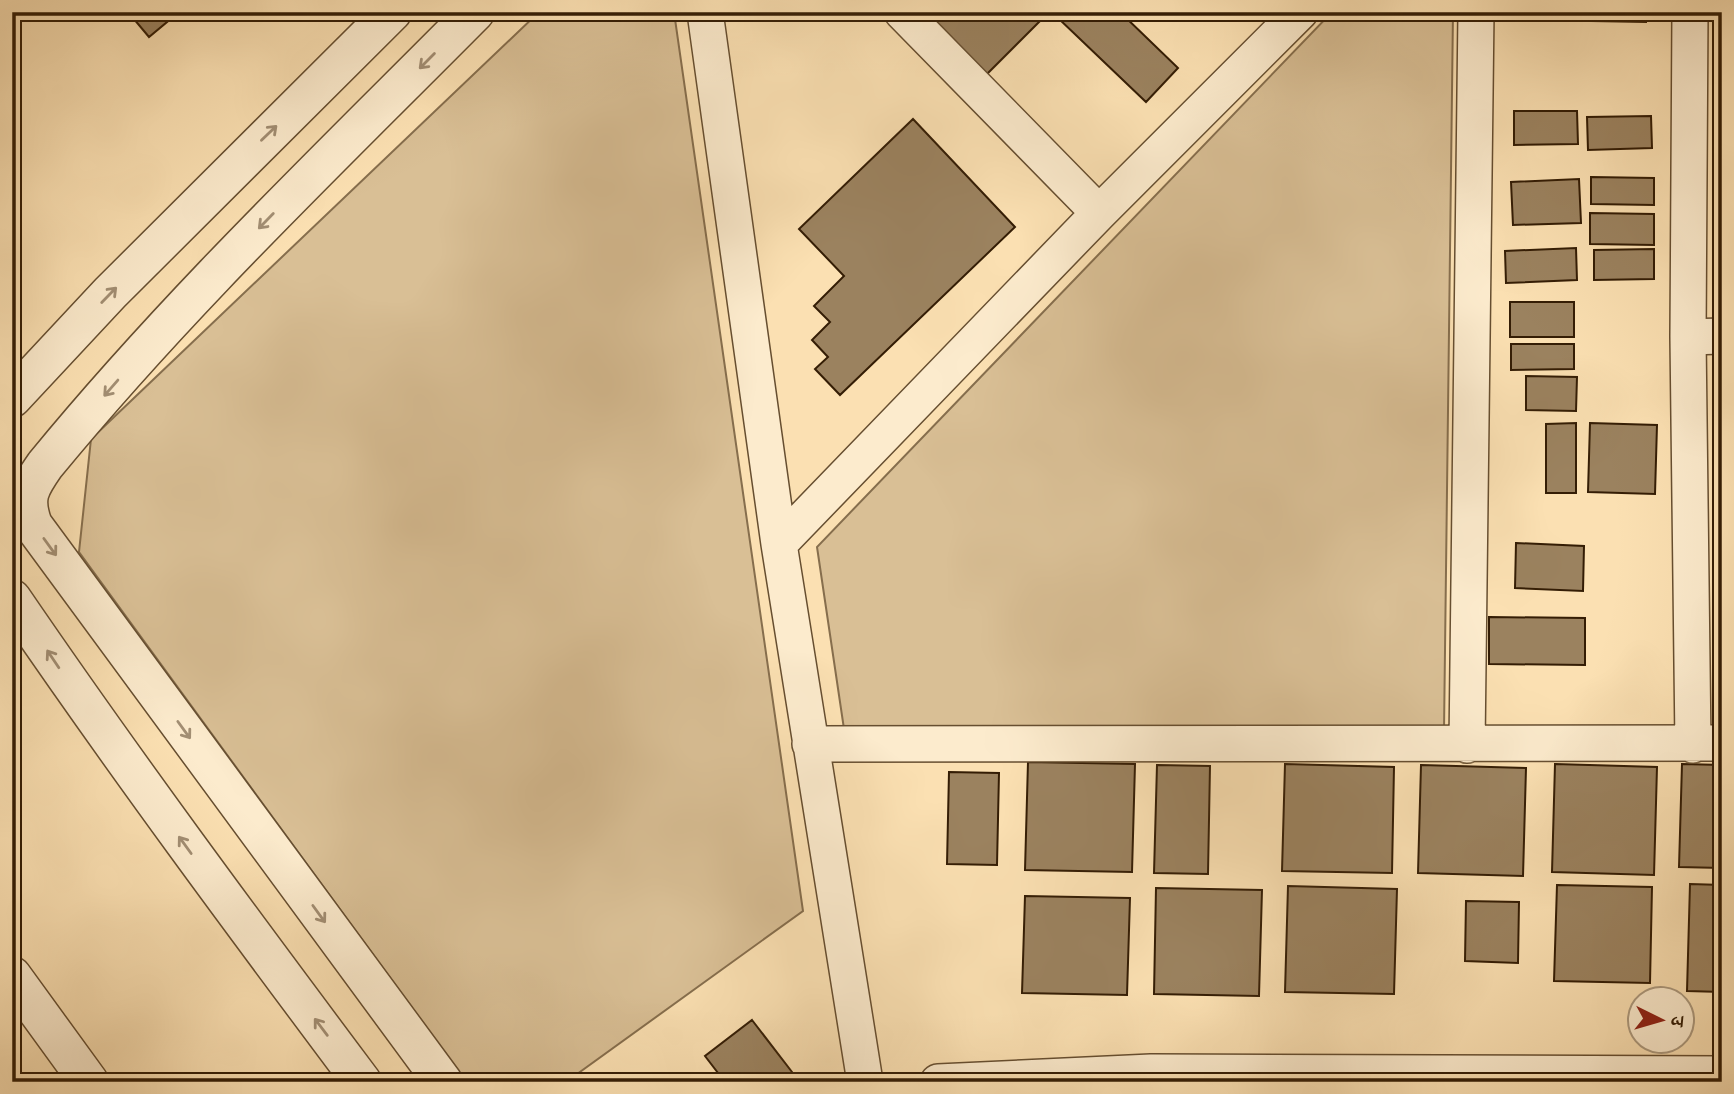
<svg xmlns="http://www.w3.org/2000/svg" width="1734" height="1094" font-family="'Gentium Book Plus','Noto Serif Devanagari',serif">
<rect width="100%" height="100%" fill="#fbe0b2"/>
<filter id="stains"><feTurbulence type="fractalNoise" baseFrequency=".00286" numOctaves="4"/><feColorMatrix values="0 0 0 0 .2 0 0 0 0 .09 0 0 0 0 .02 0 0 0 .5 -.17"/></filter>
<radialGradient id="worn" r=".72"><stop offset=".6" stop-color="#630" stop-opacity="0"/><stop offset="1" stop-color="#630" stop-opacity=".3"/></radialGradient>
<path fill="#d9bf95" stroke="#866e4d" stroke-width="2" d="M539 12H674L803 911 566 1082H466L79 552 91 439Z
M1332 12H1453L1444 730 844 729 817 547Z"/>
<path fill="#9b825f" stroke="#341d05" stroke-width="2" d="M128 12H169L173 17 149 37Z
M921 12H1036L1043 18 985 76Z
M1064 12H1120L1178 68 1146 102 1058 18Z
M1510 12H1568V17H1510Z
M1593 12H1646V22L1592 21Z
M1514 111H1577L1578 144 1514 145Z
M1651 116 1652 148 1588 150 1587 117Z
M913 119 1015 227 840 395 815 369 828 357 812 340 830 322 814 306 844 276 799 229Z
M1591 177 1654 178V205L1591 204Z
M1579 179 1581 223 1513 225 1511 182Z
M1590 213 1654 214V245L1590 244Z
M1576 248 1577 280 1506 283 1505 251Z
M1654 249V279L1594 280V250Z
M1510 302H1574V337H1510Z
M1511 344H1574V369L1511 370Z
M1526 376 1577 377 1576 411 1526 410Z
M1576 423V493H1546V424Z
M1590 423 1657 425 1655 494 1588 492Z
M1516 543 1584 546 1583 591 1515 588Z
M1489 617 1585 618V665L1489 664Z
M1028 762 1135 764 1132 872 1025 870Z
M1285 764 1394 767 1392 873 1282 871Z
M1555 764 1657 767 1654 875 1552 872Z
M1682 764 1722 765V868L1679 867Z
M1157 765 1210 766 1208 874 1154 873Z
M1421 765 1526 768 1523 876 1418 873Z
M949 772 999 773 997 865 947 864Z
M1690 884 1722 885V992L1687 991Z
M1557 885 1652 887 1650 983 1554 981Z
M1288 886 1397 889 1394 994 1285 992Z
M1156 888 1262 890 1259 996 1154 994Z
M1025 896 1130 898 1127 995 1022 993Z
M1466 901 1519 902 1518 963 1465 961Z
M752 1020 792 1072 779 1082H725L705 1056Z"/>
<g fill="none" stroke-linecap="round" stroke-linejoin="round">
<defs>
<path id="minor" d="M705 12 779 544 865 1082
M902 12 1099 213
M1690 12 1688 337 1693 745
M1688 337 1722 336
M779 544 1099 213 1300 12
M810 744 1722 743
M1467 745 1476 12
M938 1082 1151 1072 1722 1074"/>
<path id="tertiary" d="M12 398 110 293 392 12
M12 599C124 763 243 923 362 1082
M12 976 89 1082
M443 1082 33 525C23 498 29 488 45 465 177 304 328 160 475 12"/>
</defs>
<use href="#minor" stroke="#664e30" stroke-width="38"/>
<use href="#tertiary" stroke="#664e30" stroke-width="41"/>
<use href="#minor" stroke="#fcebcd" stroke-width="35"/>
<use href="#tertiary" stroke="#fcebcd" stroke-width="38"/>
</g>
<defs><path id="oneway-shaft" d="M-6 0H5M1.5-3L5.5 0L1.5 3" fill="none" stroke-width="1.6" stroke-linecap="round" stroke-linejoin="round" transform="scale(1.75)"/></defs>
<g stroke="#a28e73">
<use href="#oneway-shaft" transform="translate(427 61) rotate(135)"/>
<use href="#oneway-shaft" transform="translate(269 133) rotate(-44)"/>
<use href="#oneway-shaft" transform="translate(266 221) rotate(134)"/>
<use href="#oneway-shaft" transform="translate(109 295) rotate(-46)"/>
<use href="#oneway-shaft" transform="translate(111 388) rotate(131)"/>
<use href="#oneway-shaft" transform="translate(50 547) rotate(54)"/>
<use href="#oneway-shaft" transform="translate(53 659) rotate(-124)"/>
<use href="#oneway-shaft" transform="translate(184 730) rotate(54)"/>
<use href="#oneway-shaft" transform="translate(185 845) rotate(-126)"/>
<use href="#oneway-shaft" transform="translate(319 914) rotate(54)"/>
<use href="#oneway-shaft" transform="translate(321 1027) rotate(-127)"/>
</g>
<rect width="1734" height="1094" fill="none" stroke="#fbe0b2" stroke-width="42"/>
<rect x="14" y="14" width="1706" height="1066" fill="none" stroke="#341d05" stroke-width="3.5"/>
<rect x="21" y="21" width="1692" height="1052" fill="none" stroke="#341d05" stroke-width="2"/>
<g transform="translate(1661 1020) rotate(95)"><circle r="33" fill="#fcebcd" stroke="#ac997d" stroke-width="2"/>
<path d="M0-5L12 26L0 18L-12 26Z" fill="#8f2418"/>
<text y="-10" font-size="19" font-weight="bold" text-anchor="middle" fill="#341d05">उ</text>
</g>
<rect width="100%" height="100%" filter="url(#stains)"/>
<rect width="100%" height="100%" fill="url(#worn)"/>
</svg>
